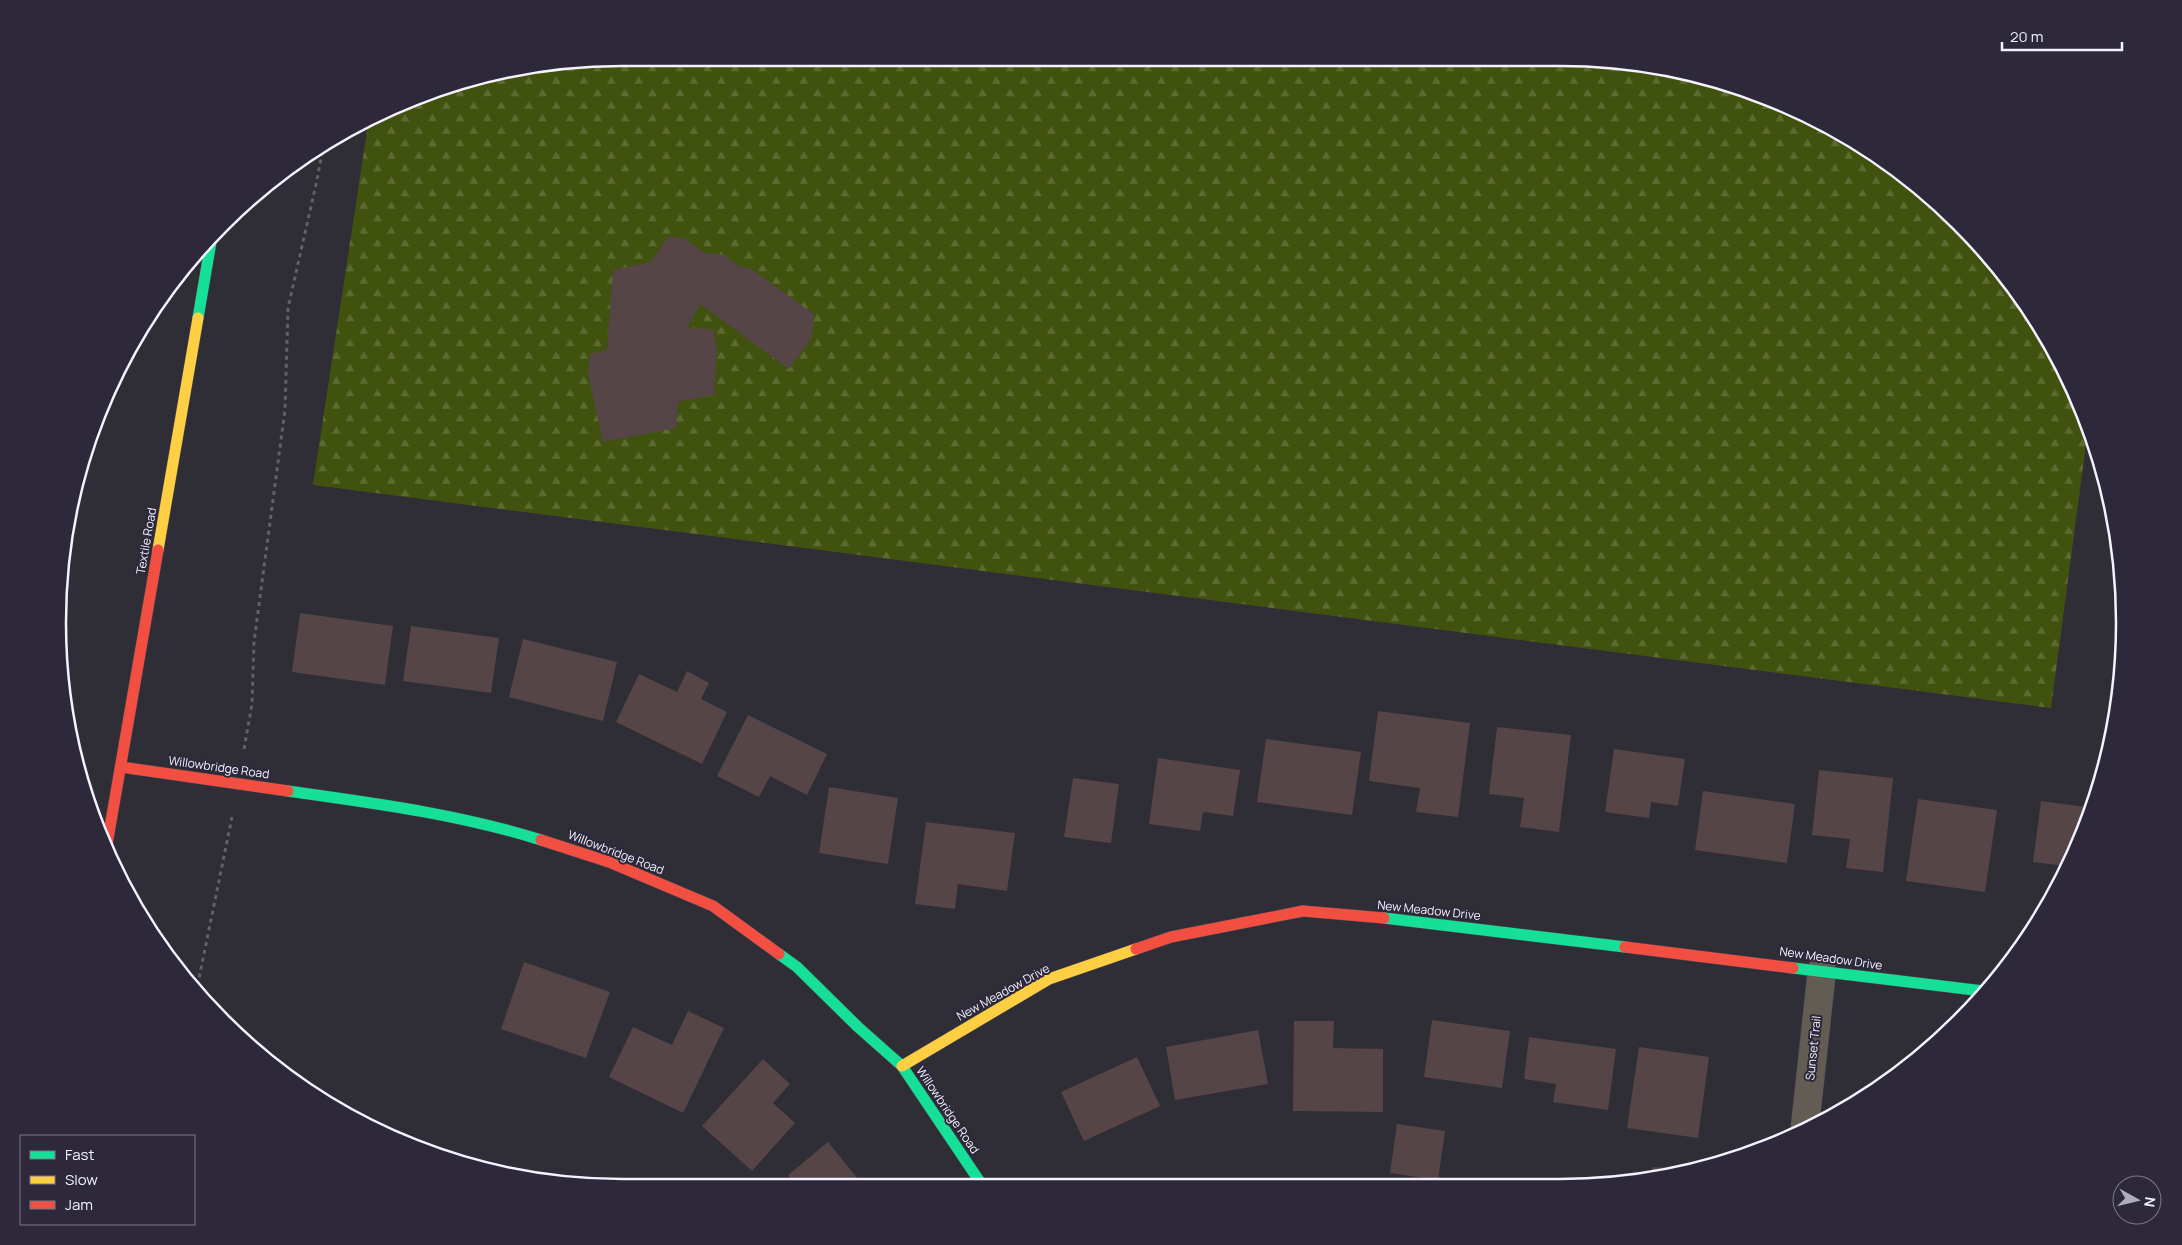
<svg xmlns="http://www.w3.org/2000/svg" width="2182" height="1245" font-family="Manrope,sans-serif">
<defs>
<pattern id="forest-firs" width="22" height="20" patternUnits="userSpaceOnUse" patternTransform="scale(1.25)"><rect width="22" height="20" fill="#41520f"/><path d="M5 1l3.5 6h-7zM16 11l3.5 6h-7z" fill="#5d6b33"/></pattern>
</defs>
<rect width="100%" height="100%" fill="#2f2d36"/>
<path fill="url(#forest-firs)" d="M1596 59 1706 77 1842 133 1932 198 2008 279 2066 373 2088 429 2051 708 313 485 369 118 441 87 548 62Z"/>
<path fill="#554546" d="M668 237 683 238 705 253 724 255 740 267 750 268 814 314 812 337 789 369 700 304 687 328 713 329 717 350 714 395 678 402 676 428 603 442 588 374 590 354 607 350 613 270 651 262Z
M300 613 393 626 385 685 292 672Z
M411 626 499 638 491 693 403 681Z
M523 639 617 662 603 721 509 697Z
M687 671 709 683 701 699 727 712 702 764 616 722 639 674 677 692Z
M1378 711 1470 723 1458 817 1416 812 1420 788 1369 781Z
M748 715 827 754 807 795 770 776 759 797 717 776Z
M1497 727 1571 735 1559 832 1520 827 1524 798 1489 794Z
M1266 739 1361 752 1352 815 1257 802Z
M1614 749 1685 759 1678 806 1651 802 1649 818 1605 812Z
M1158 758 1240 770 1233 816 1203 812 1200 831 1149 824Z
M1819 770 1893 778 1883 872 1846 868 1850 839 1812 835Z
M1073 778 1119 784 1111 843 1064 837Z
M829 787 898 798 888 864 819 853Z
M1703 791 1795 804 1787 863 1695 850Z
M1918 799 1997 810 1985 892 1906 881Z
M2041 801 2093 808 2066 866 2033 862Z
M926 822 1015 833 1007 891 958 884 955 909 915 904Z
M524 962 610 992 586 1058 501 1029Z
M688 1011 724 1028 683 1113 609 1077 633 1027 672 1045Z
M1432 1020 1510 1031 1502 1088 1424 1077Z
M1294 1021H1334L1333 1048 1383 1049V1112L1293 1111Z
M1258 1030 1268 1084 1175 1100 1166 1047Z
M1529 1037 1616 1049 1608 1110 1553 1102 1556 1084 1524 1079Z
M1639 1047 1709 1057 1698 1138 1627 1128Z
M1137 1057 1160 1106 1084 1141 1061 1092Z
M763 1059 790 1084 773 1103 795 1123 752 1171 702 1126Z
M1397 1124 1445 1131 1438 1180 1390 1173Z
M828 1142 863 1185 797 1186 788 1175Z
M1652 1167 1691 1169 1652 1178Z"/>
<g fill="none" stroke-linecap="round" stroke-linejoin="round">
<defs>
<path id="street" d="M1805 1126 1822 970"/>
<path id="fast" d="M198 318 212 236
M288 791C373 803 459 814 541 840
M1384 918 1625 947
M779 954 797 967 858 1027 902 1066 982 1185
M1793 968 1983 991"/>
<path id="slow" d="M158 550 198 318
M902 1066 1049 979 1136 949"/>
<path id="jam" d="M121 767 288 791
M541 840 609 862 713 906 779 954
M106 850 158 550
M1625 947 1793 968
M1136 949 1171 937 1303 911 1384 918"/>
</defs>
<use href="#street" stroke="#4b4951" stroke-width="29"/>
<use href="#fast" stroke="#4b4951" stroke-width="12"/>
<use href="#slow" stroke="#4b4951" stroke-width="12"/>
<use href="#jam" stroke="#4b4951" stroke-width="12"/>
<path stroke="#65615e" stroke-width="3" stroke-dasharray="4 4" stroke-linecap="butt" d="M244 749 252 704 254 642 285 410 288 308 317 180 323 147
M196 993 232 817"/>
<use href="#street" stroke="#625c54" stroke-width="28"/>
<use href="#fast" stroke="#16e098" stroke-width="11"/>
<use href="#slow" stroke="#ffcf43" stroke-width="11"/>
<use href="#jam" stroke="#f24e42" stroke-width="11"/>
</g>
<g text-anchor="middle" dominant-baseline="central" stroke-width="4" stroke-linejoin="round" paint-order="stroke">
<g font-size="12" fill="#f4f2fe" stroke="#2d293a">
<text transform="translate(146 541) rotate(-80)">Textile Road</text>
<text transform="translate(219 767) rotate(8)">Willowbridge Road</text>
<text transform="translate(616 852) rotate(21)">Willowbridge Road</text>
<text transform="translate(1429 910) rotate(6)">New Meadow Drive</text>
<text transform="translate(1831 958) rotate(8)">New Meadow Drive</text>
<text transform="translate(1003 992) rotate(-29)">New Meadow Drive</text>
<text transform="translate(1813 1048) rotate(-84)">Sunset Trail</text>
<text transform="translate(948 1110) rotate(56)">Willowbridge Road</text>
</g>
</g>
<path d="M0 0H2182V1245H0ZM622 66H1560A556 556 0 0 1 2116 622V623A556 556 0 0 1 1560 1179H622A556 556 0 0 1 66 623V622A556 556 0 0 1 622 66Z" fill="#2d293a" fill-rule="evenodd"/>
<path fill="none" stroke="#f4f2fe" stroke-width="2.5" d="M622 66H1560A556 556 0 0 1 2116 622V623A556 556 0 0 1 1560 1179H622A556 556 0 0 1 66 623V622A556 556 0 0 1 622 66Z"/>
<rect x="20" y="1135" width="175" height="90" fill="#2d293a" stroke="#7d7988"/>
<rect x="30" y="1151" width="25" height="8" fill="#16e098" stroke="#7d7988"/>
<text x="65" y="1160" font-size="15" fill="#f4f2fe">Fast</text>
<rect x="30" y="1176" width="25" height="8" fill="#ffcf43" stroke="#7d7988"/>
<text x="65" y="1185" font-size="15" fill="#f4f2fe">Slow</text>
<rect x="30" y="1201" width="25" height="8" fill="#f24e42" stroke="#7d7988"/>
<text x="65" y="1210" font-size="15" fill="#f4f2fe">Jam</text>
<g transform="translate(2137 1200) rotate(98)"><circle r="24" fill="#2d293a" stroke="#7d7988"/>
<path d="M0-4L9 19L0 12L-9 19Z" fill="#afadb8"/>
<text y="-8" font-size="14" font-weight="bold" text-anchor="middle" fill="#f4f2fe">N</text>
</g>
<path d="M2002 42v8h120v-8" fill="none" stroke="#f4f2fe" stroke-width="2.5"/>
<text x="2010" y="42" font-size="15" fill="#f4f2fe" stroke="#2d293a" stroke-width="4" paint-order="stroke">20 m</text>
</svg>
